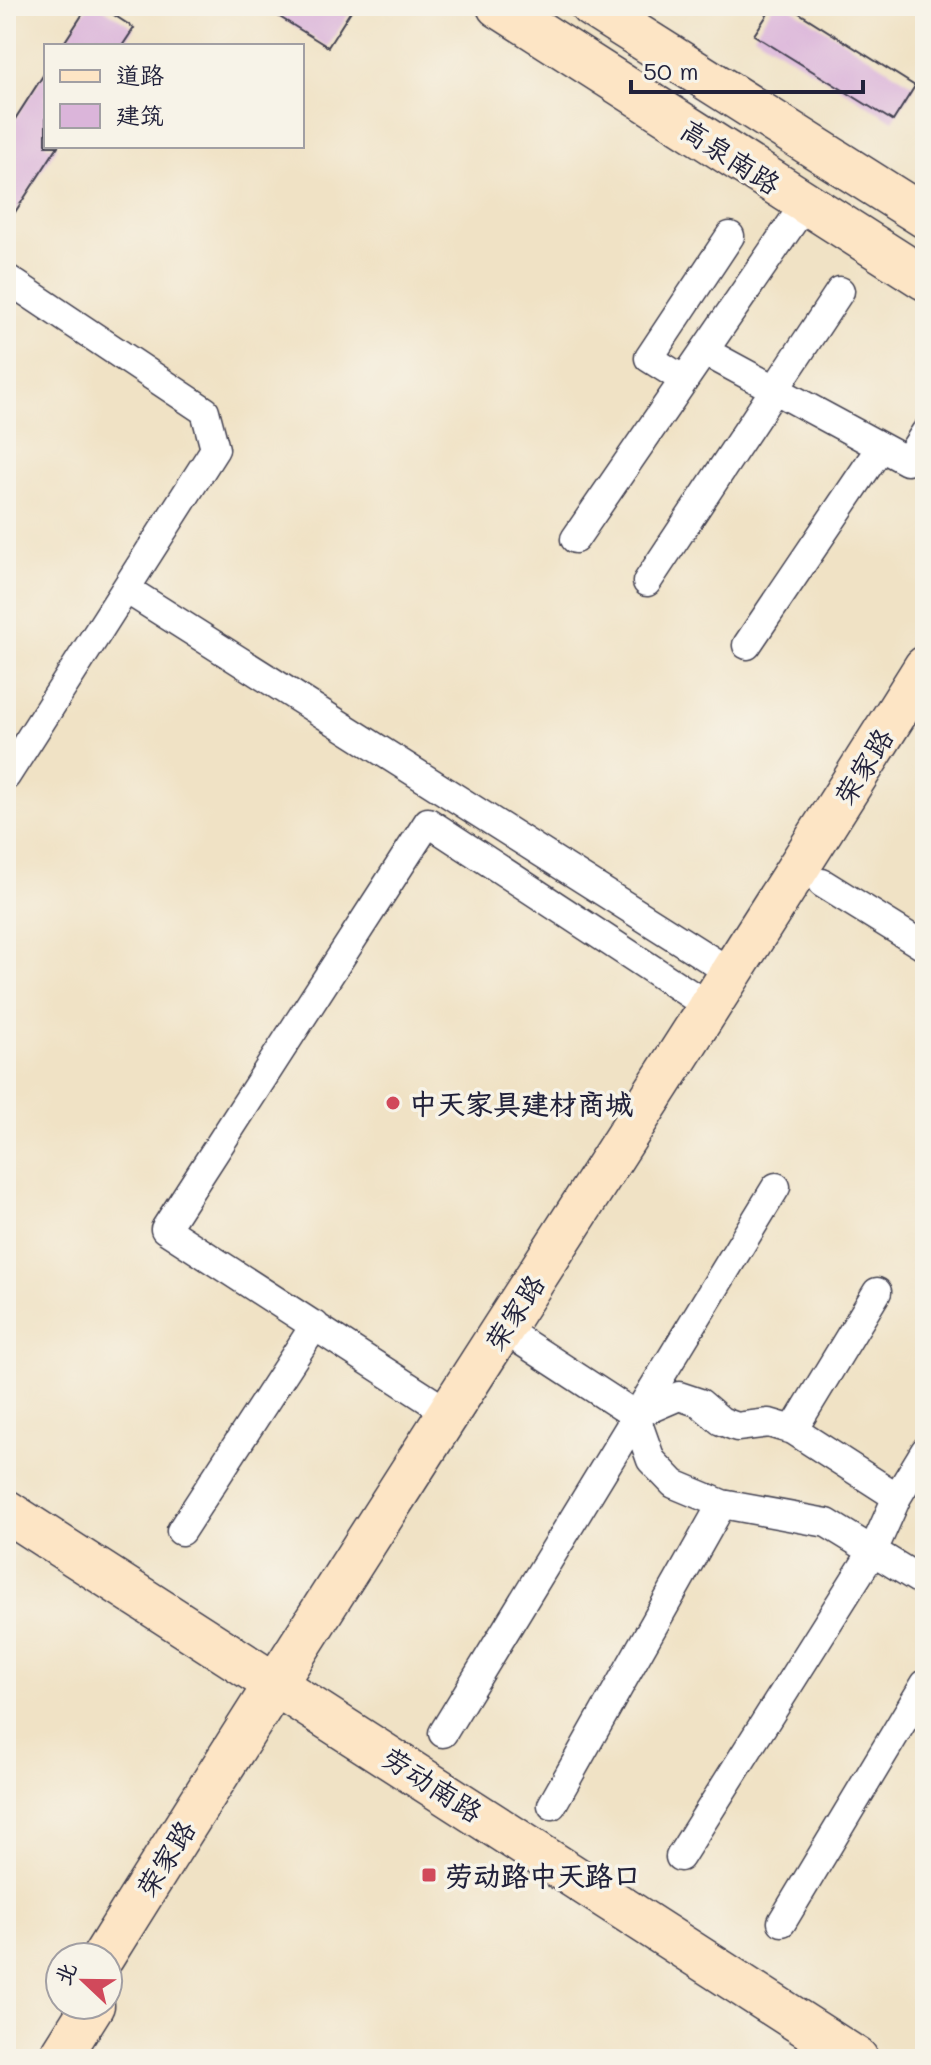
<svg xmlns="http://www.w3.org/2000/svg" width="931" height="2065" font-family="Mali,'LXGW WenKai TC',sans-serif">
<rect width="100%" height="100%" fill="#f7f3e8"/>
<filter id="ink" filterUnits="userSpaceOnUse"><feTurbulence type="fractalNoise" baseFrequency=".0125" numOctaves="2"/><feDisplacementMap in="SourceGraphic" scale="16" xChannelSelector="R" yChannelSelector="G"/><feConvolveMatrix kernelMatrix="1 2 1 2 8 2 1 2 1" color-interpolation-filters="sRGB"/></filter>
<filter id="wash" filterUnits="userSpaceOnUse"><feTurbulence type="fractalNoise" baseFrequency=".006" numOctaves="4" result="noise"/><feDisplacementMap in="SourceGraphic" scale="32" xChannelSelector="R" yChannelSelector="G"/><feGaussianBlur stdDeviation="1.8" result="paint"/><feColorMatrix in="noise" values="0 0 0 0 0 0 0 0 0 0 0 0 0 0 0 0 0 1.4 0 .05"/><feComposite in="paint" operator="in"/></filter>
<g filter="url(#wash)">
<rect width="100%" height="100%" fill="#f0e2c5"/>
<g id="blocks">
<path fill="#dbb5da" d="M88 6H100L134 28 122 46H62Z
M262 6H354L328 47Z
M773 6H788L915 86 893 121 754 35Z
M46 71V146H58L6 226V133Z"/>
</g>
</g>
<g filter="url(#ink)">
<use href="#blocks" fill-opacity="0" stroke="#413f50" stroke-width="2"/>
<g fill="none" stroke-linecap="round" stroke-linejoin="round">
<defs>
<path id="street" d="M6 278 205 411 215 449 6 776
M704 351 907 461 925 433
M684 380 649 358 730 236
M575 539 805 204
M647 582 840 291
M126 589 733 974
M747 645 880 448
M822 883 925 947
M503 1329 635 1415 651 1460 674 1484 722 1504 827 1523 925 1583
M449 1413 165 1229 428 822 711 1008
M635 1415 679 1396 700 1403 721 1421 737 1427 769 1423 793 1430 897 1497 873 1551 680 1857
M793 1430 877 1292
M897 1497 925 1451
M181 1531 315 1325
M443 1733 776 1187
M552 1805 722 1504
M782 1922 925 1684"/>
<path id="secondary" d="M498 6 925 279
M591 6 925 217
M6 1511 857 2059
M103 1957C373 1524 654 1099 925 667
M59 2059 93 2005"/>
</defs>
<use href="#street" stroke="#413f50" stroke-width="31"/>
<use href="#secondary" stroke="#413f50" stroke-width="45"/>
<use href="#street" stroke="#fff" stroke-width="28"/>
<use href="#secondary" stroke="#fde5c5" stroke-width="42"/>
</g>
</g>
<g fill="#d1495b" stroke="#f7f3e8" stroke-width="3">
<circle cx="393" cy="1103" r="8"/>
<rect x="421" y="1867" width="16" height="16" rx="4"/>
</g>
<g text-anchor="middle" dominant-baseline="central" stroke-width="7" stroke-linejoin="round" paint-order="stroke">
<g font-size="28" fill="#22223b" stroke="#f7f3e8">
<text transform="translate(731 156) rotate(33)">高泉南路</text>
<text transform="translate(863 766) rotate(-58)">荣家路</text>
<text transform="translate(514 1312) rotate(-57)">荣家路</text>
<text transform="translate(433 1784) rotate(33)">劳动南路</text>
<text transform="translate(165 1858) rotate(-58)">荣家路</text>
</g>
<g font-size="28" font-weight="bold" fill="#22223b" stroke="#f7f3e8" text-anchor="start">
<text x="409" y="1103">中天家具建材商城</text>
<text x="445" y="1875">劳动路中天路口</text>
</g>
</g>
<rect width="931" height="2065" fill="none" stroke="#f7f3e8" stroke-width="32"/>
<rect x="44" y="44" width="260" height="104" fill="#f7f3e8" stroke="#a29fa3" stroke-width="2"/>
<rect x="60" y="70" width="40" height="12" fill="#fde5c5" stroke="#a29fa3" stroke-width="2"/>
<text x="116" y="84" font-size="24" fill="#22223b">道路</text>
<rect x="60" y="104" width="40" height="24" fill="#dbb5da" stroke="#a29fa3" stroke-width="2"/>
<text x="116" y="124" font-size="24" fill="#22223b">建筑</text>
<g transform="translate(84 1981) rotate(292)"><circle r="38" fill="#f7f3e8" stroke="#a29fa3" stroke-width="2"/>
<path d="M0-6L14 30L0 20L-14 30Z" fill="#d1495b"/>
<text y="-12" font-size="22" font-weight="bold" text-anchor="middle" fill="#22223b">北</text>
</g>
<path d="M631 80v12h232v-12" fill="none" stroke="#22223b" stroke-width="4"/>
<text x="643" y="80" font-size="24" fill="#22223b" stroke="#f7f3e8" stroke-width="6" paint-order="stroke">50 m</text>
</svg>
